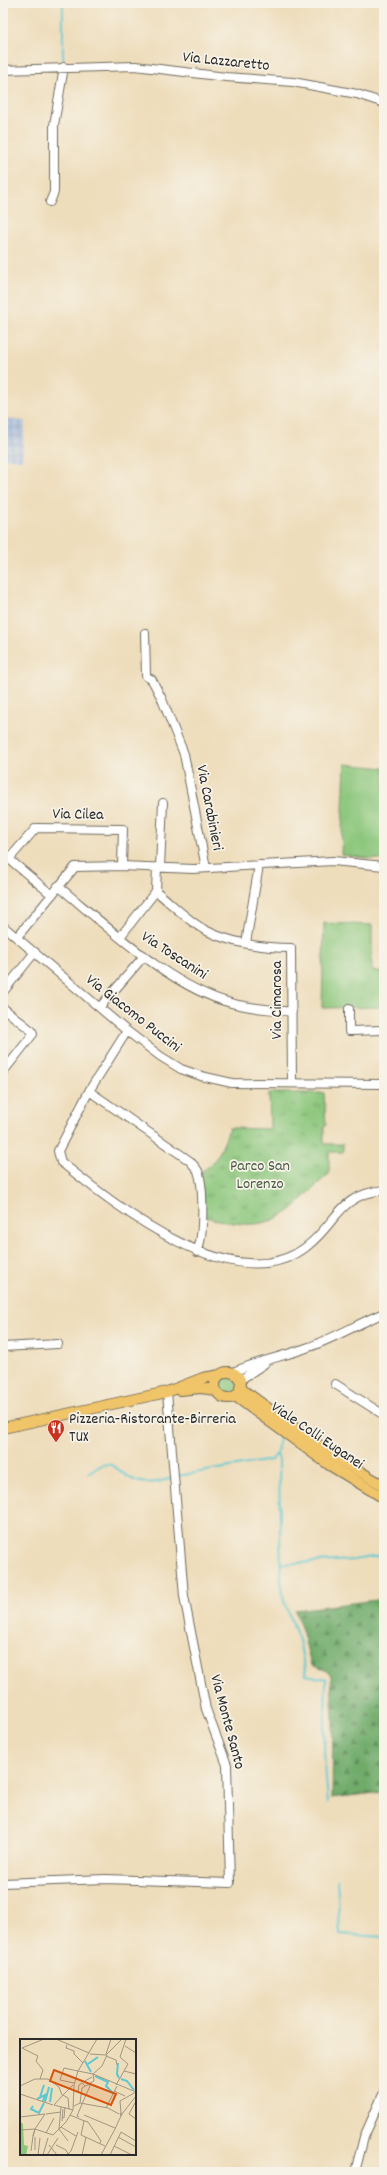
<svg xmlns="http://www.w3.org/2000/svg" width="387" height="2175" font-family="Dekko,sans-serif">
<defs>
<pattern id="industrial-grid" width="8" height="8" patternUnits="userSpaceOnUse"><rect width="8" height="8" fill="#b6c6de"/><path d="M0 4h8M4 0v8" fill="none" stroke="#9daabf"/></pattern>
<pattern id="forest-firs" width="22" height="20" patternUnits="userSpaceOnUse"><rect width="22" height="20" fill="#70ab6b"/><path d="M5 1l3.5 6h-7zM16 11l3.5 6h-7z" fill="#5c8b58"/></pattern>
<pattern id="park-tufts" width="24" height="20" patternUnits="userSpaceOnUse"><rect width="24" height="20" fill="#8bc67b"/><path d="M3 7l-1-3M5 7V3M7 7l1-3M15 17l-1-3M17 17v-4M19 17l1-3" fill="none" stroke="#72a165"/></pattern>
</defs>
<rect width="100%" height="100%" fill="#f7f3e8"/>
<filter id="ink" filterUnits="userSpaceOnUse"><feTurbulence type="fractalNoise" baseFrequency=".025" numOctaves="2"/><feDisplacementMap in="SourceGraphic" scale="8" xChannelSelector="R" yChannelSelector="G"/><feConvolveMatrix kernelMatrix="1 2 1 2 8 2 1 2 1" color-interpolation-filters="sRGB"/></filter>
<filter id="wash" filterUnits="userSpaceOnUse"><feTurbulence type="fractalNoise" baseFrequency=".012" numOctaves="4" result="noise"/><feDisplacementMap in="SourceGraphic" scale="16" xChannelSelector="R" yChannelSelector="G"/><feGaussianBlur stdDeviation="0.9" result="paint"/><feColorMatrix in="noise" values="0 0 0 0 0 0 0 0 0 0 0 0 0 0 0 0 0 1.4 0 .05"/><feComposite in="paint" operator="in"/></filter>
<g filter="url(#wash)">
<rect width="100%" height="100%" fill="#edb"/>
<path fill="url(#industrial-grid)" d="M3 419 25 421 22 460 3 458Z"/>
<path fill="#8bc67b" stroke="#5b7853" d="M345 764 384 768V860L341 855Z
M324 923 372 925V971L384 972V1007L322 1008Z
M218 1386a10 10 0 1 1 20 0a10 10 0 1 1-20 0Z"/>
<path fill="url(#forest-firs)" stroke="#4e6b4b" d="M384 1599V1792L332 1798 333 1720 331 1676 325 1670 311 1665 303 1633 295 1610Z"/>
<path fill="url(#park-tufts)" stroke="#5b7853" d="M269 1093H324L326 1126 324 1127V1144H343V1152H329V1174C319 1182 311 1191 302 1200 269 1232 245 1226 204 1217L201 1172C217 1163 224 1145 229 1128L270 1129Z"/>
<g fill="none" stroke-linecap="round" stroke-linejoin="round">
<path stroke="#5bc8d1" stroke-width="2" d="M63 59V3
M277 1454 279 1460 281 1583 284 1601 299 1640 306 1675 326 1679 324 1752 328 1803
M88 1473C117 1454 113 1471 134 1480 145 1485 160 1482 171 1478
M177 1476 271 1460 277 1454 279 1436
M280 1564 354 1560 384 1555
M337 1879 340 1934 384 1937"/>
</g>
</g>
<g filter="url(#ink)">
<g fill="none" stroke-linecap="round" stroke-linejoin="round">
<defs>
<path id="minor" d="M3 70 135 66 226 77 293 82 357 94 384 103
M50 202 54 192V125L64 67
M145 633 146 676 152 680 161 697 184 754 206 868
M3 854 52 895
M9 859 36 828 123 829 122 866
M160 867 163 803
M58 886C107 926 170 987 231 1003 251 1009 272 1009 292 1012
M156 891C172 904 187 920 205 930 230 943 263 948 291 948L292 1083
M3 926 127 1031 160 1056 181 1069 201 1076 232 1083 384 1084
M17 937 75 867 122 866 193 869 333 861 384 866
M120 937 156 891 157 867
M246 943 259 865
M3 992 35 952
M100 1007 144 956
M3 1008 32 1031 33 1034 3 1072
M349 1009V1031L384 1030
M127 1031 89 1091 58 1151 61 1162C115 1205 235 1302 306 1247 337 1224 337 1195 384 1190
M89 1091 190 1161C192 1164 196 1167 198 1171 204 1187 204 1237 197 1252
M3 1347 58 1344
M231 1373C256 1361 283 1357 309 1347 335 1338 359 1323 384 1313
M240 1380 264 1364
M335 1384 384 1415
M3 1883 105 1879 230 1883 227 1765 206 1709 184 1596 167 1392
M355 2172 364 2137 384 2092"/>
<path id="major" d="M215 1385a13 13 0 1 1 26 0a13 13 0 1 1-26 0Z
M240 1388 334 1456 384 1486
M180 1390 201 1388 216 1390
M235 1396 328 1464 384 1498
M3 1428 167 1392 203 1378 220 1375"/>
</defs>
<use href="#minor" stroke="#6f695d" stroke-width="10"/>
<use href="#major" stroke="#6f695d" stroke-width="12"/>
<use href="#minor" stroke="#fff" stroke-width="8"/>
<use href="#major" stroke="#f0c469" stroke-width="10"/>
</g>
</g>
<defs>
<symbol id="restaurant-pin" viewBox="-11 -11 22 30"><path d="M0 17L-7.5 6A9.5 9.5 0 1 1 7.5 6Z" fill="#c8321e" stroke="#f7f3e8"/><path d="M-5-6h1v4h1v-4h1v4h1v-4h1v5L-1.5 .5V6h-2V.5L-5-1ZM5-6V6H3V1.5H1.5Q1.5-4 5-6Z" fill="#fff"/></symbol>
</defs>
<g fill-rule="evenodd">
<use href="#restaurant-pin" x="46" y="1418" width="20" height="27"/>
</g>
<g text-anchor="middle" dominant-baseline="central" stroke-width="3.5" stroke-linejoin="round" paint-order="stroke">
<g font-size="16" fill="#2b2b2b" stroke="#f7f3e8">
<text transform="translate(226 62) rotate(6)">Via Lazzaretto</text>
<text transform="translate(209 808) rotate(79)">Via Carabinieri</text>
<text transform="translate(78 815) rotate(1)">Via Cilea</text>
<text transform="translate(174 956) rotate(33)">Via Toscanini</text>
<text transform="translate(277 1000) rotate(-90)">Via Cimarosa</text>
<text transform="translate(133 1014) rotate(38)">Via Giacomo Puccini</text>
<text transform="translate(317 1436) rotate(34)">Viale Colli Euganei</text>
<text transform="translate(227 1722) rotate(75)">Via Monte Santo</text>
</g>
<g font-size="16" fill="#485a43" stroke="#f7f3e8">
<text x="260" y="1166">Parco San<tspan x="260" dy="18">Lorenzo</tspan></text>
</g>
<g font-size="16" fill="#2b2b2b" stroke="#f7f3e8" text-anchor="start">
<text x="69" y="1419">Pizzeria-Ristorante-Birreria<tspan x="69" dy="18">TUX</tspan></text>
</g>
</g>
<g transform="translate(20 2039)">
<rect width="116" height="116" fill="#edb"/>
<path d="M0 82 3 85 4 106 8 107 6 116H0Z" fill="#8bc67b"/>
<path fill="none" stroke="#5bc8d1" stroke-width="2" d="M65 22 71 33M98 24 97 35 99 39M68 25 78 18M75 37 88 43 86 47 93 54M101 40 107 42 114 51M20 58 24 46M17 60 25 56 23 62M25 63 29 48M30 63 32 49M13 67 11 70 19 74 24 64"/>
<path fill="none" stroke="#a09681" stroke-width="1" d="M36 0 69 14M47 6 46 9 54 12V15L63 24M105 7 116 14M2 9 18 17 16 22 23 31 20 40M2 9 24 0M70 15 86 16 102 0M86 15 91 0M86 17 96 21 97 26M58 32 73 35M58 32 77 0M104 32 116 35M73 35 116 53M73 35 82 27 87 16M54 44 40 41 44 29 58 32M68 45 65 42 72 38M54 46 58 32M96 46 108 25 100 18 106 0M0 47 15 40H28L39 48 42 56M94 52 105 57M58 53 59 46 62 44 65 47M0 55 33 66M43 56 48 59 49 70M43 56 53 46M116 62 109 75 116 80M60 64 62 49 74 42 73 35M62 65 70 47 69 45M34 66 53 71M34 66 43 56M54 67 60 64 88 69 99 75M86 69 97 47M101 74 100 62 116 53M26 75 41 73M102 75 116 57M50 76 62 81M64 76 95 89M0 78 25 75M42 78 44 79 45 68M59 78 57 77 62 65M62 81 68 83 81 102 80 104M42 82 43 70M64 82 61 96 85 107M46 83 53 71 54 46M41 88 56 97M15 90 33 96M15 90 25 75M39 90 41 68M39 90 48 102M95 90 100 79 102 75 100 74 101 77M0 91 15 90M101 93 116 102M26 94 34 79M33 96 46 83M13 97 15 90 13 97M15 98V111M98 98 116 108M29 106 37 116M36 106 46 111 48 115 51 112M94 107 112 116M11 112 13 97M51 112 58 93M18 116 20 99M23 116 28 99M27 116 38 99M62 116 66 98M81 116 95 90M90 116 101 93"/>
<path fill="#d5540f" fill-opacity="0.15" stroke="#d5540f" stroke-width="2" d="M34 31 96 55 91 66 30 42Z"/>
<rect width="116" height="116" fill="none" stroke="#2b2b2b" stroke-width="2"/>
</g>
<rect width="387" height="2175" fill="none" stroke="#f7f3e8" stroke-width="16"/>
</svg>
